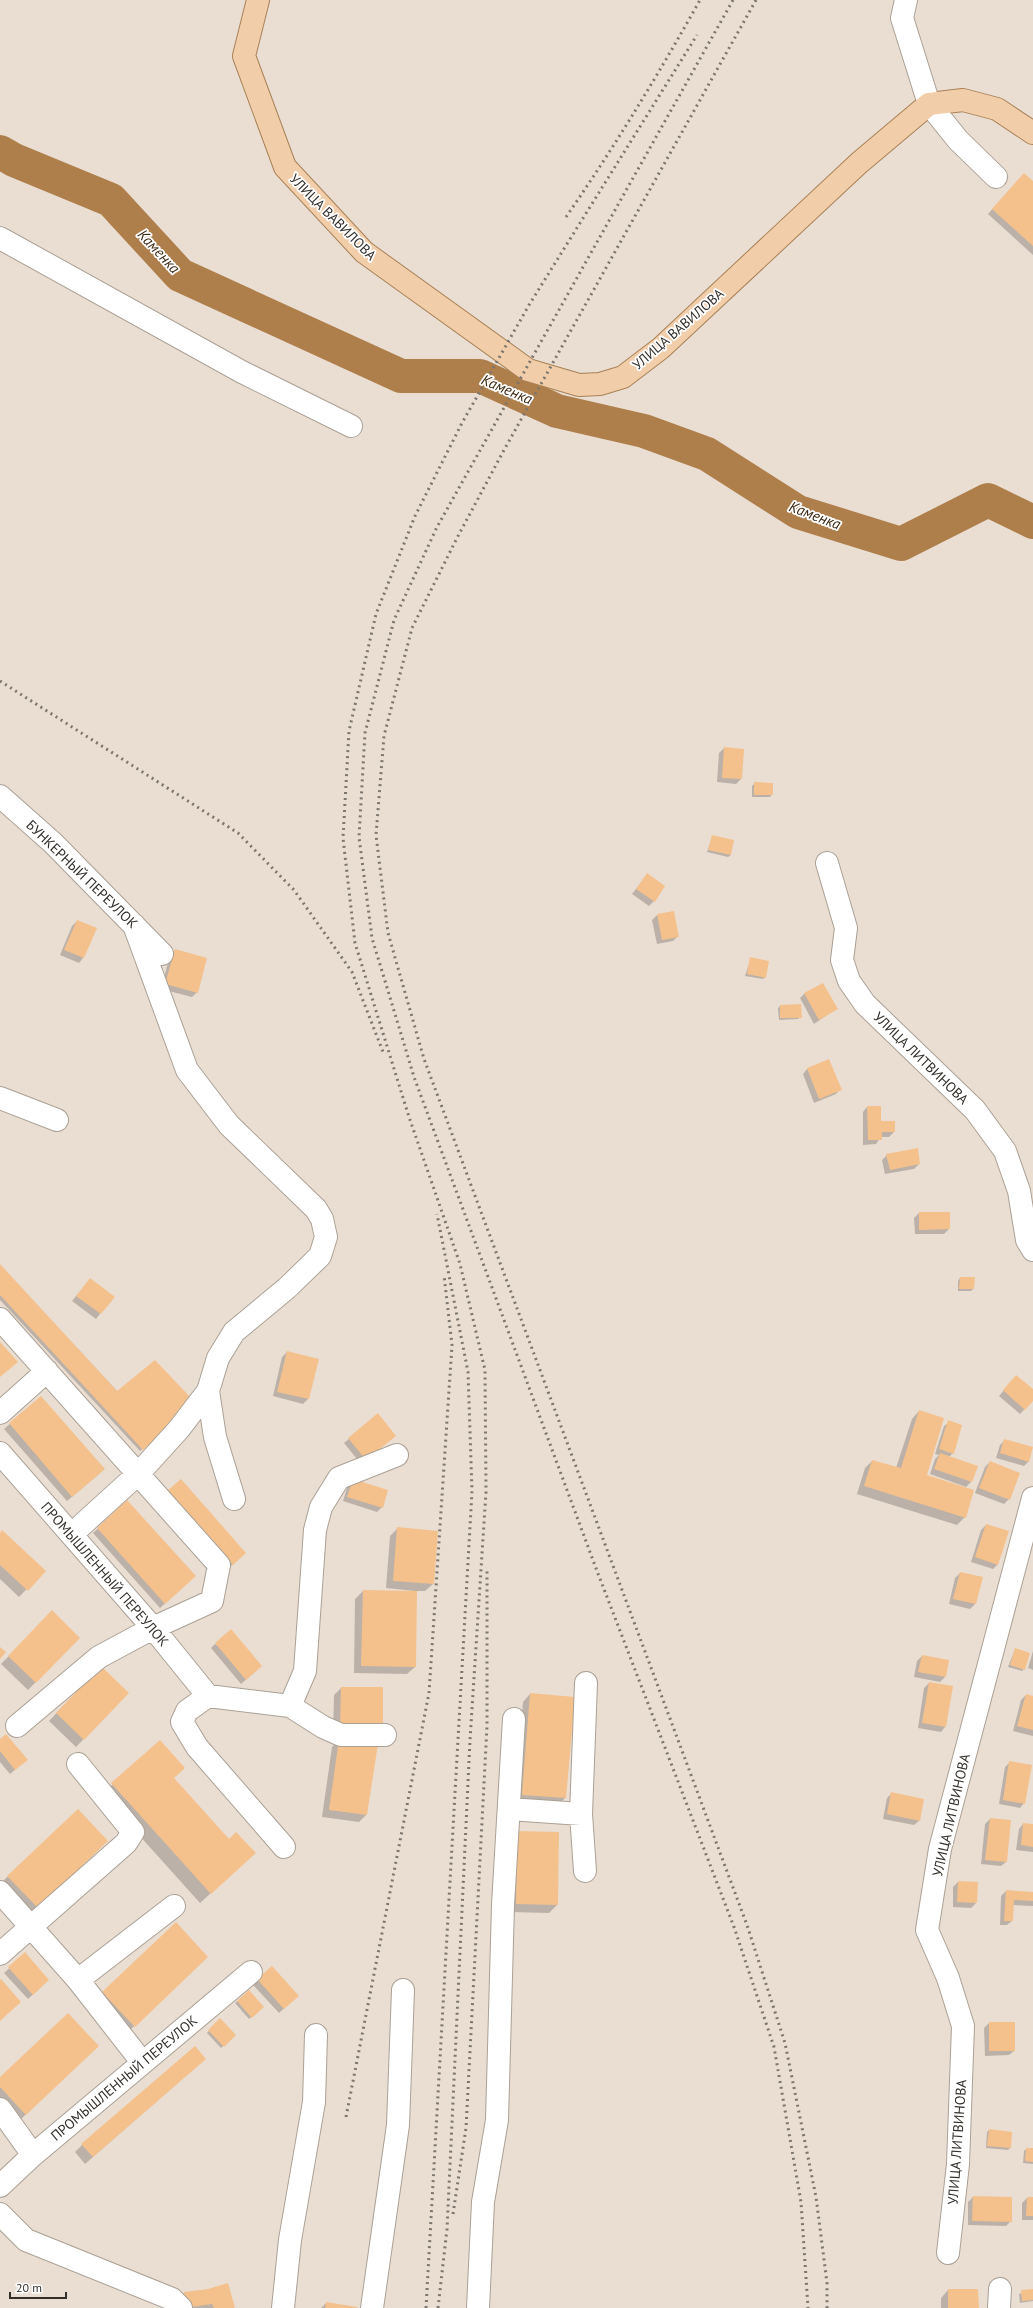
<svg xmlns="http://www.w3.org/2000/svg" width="1033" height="2308" font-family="'PT Sans',sans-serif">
<rect width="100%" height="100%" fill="#eaded2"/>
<path fill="#0003" d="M1019 179 1033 183V255L988 214Z
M724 748 741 779 736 784 717 782 719 753Z
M755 783 772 794 770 797H752V786Z
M712 837 731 855 728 857 707 852Z
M647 875 654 901 649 906 632 894Z
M657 915 678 936 673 941 657 944 652 920Z
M77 921 95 929 83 958 79 963 60 955 72 926Z
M175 950 197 992 192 997 161 989 170 955Z
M751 958 765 977 763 979 745 976Z
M805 993 836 1009 814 1024 800 998Z
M780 1006 801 1017 798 1019 779 1020 778 1008Z
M829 1061 840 1089 836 1094 814 1103 803 1074 807 1069Z
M867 1107 880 1122 894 1132 889 1137H881L876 1144 863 1145V1112Z
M887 1155 919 1164 914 1169 885 1174 882 1160Z
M919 1213 949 1229 944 1234H915L914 1218Z
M0 1265 158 1435 140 1451 0 1300Z
M960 1278 973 1289 971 1291H958V1281Z
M90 1279 113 1297 96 1319 72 1301Z
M287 1352 318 1360 308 1399 303 1404 273 1396 282 1357Z
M1012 1381 1033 1391V1400L1020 1414 999 1396Z
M41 1397 99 1474 67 1501 4 1429Z
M919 1411 925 1476 965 1517 957 1525 857 1494 865 1468 872 1461 896 1468 912 1419Z
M378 1415 361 1464 344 1443Z
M949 1422 953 1453 949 1457 971 1482 966 1487 930 1474 935 1459 939 1455 935 1454 944 1426Z
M1005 1440 1029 1461 1024 1466 996 1458 1000 1445Z
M990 1462 1009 1499 1004 1504 975 1493 985 1467Z
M353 1480 382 1507 377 1512 343 1501 348 1485Z
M166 1494 245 1553 230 1567Z
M127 1502 190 1581 160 1608 93 1533Z
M986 1525 998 1564 993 1569 971 1562 981 1530Z
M397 1529 433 1584 425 1591H416L415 1667 407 1674 354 1673 355 1599 363 1591 415 1592V1591L386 1588 390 1536Z
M0 1534 44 1571 19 1597 0 1579Z
M960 1573 982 1578 975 1604 970 1609 949 1604 955 1578Z
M52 1612 79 1638 28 1690 1 1664Z
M215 1644 256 1671 241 1684 211 1648Z
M1015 1649 1024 1669 1022 1671 1008 1667Z
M1033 1651V1670L1028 1668Z
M922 1656 945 1677 940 1682 914 1677 917 1661Z
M101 1667 128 1693 76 1747 49 1721Z
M929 1683 945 1727 941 1732 918 1728 924 1688Z
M341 1688H382L333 1734 334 1695Z
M530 1694 565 1798 558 1805 515 1802 523 1702Z
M1026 1695 1033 1697V1736L1013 1731 1021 1700Z
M0 1740 22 1764 10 1774 0 1762Z
M339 1740 377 1745 366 1815 359 1822 322 1817 332 1747Z
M160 1741 173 1778 229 1840 255 1853 200 1903 102 1794Z
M1010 1762 1024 1803 1020 1808 999 1804 1005 1767Z
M892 1793 919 1821 914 1825 883 1819 887 1798Z
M78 1810 107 1841 32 1912 3 1881Z
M990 1819 1006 1862 1001 1866 981 1864 985 1824Z
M1023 1824 1033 1825V1852L1016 1850 1019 1829Z
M558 1833 557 1905 549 1913 509 1912 510 1839Z
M958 1882 976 1903 971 1908 953 1907V1887Z
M1006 1891 1033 1893V1906L1013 1905 1012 1921 1007 1925H1000L1001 1896Z
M176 1924 207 1957 129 2031 98 1998Z
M25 1954 43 1985 28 1999 4 1973Z
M272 1968 292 2001 279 2013 253 1985Z
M249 1991 263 2007 249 2019 235 2003Z
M220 2019 235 2035 221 2048 207 2033Z
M989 2023 1014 2051 1009 2055 985 2056 984 2028Z
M98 2045 21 2119 0 2097V2078Z
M197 2066 85 2164 75 2152 82 2145Z
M989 2130 1011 2133 1010 2148 1008 2150 986 2148 987 2132Z
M1026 2149H1033V2164L1023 2163 1024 2151Z
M973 2197 1011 2221 1006 2226 968 2225V2202Z
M1027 2198H1033V2220H1022V2203Z
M948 2290 978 2308H941V2298Z
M1033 2290V2301L1020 2303 1019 2294Z
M184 2293 234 2308H177V2301Z
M326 2303 356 2308H321Z"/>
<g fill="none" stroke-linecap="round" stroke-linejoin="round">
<path stroke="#ae7e4b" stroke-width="34" d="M0 152 14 160 111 200 180 275 401 376H480L557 411 644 431 707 454 798 512 901 544 988 500 1033 522"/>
</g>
<path fill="#f4c18c" d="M1024 173 1033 181V246L992 209Z
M724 747 744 749 742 779 722 778Z
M754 782 773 783V795H754Z
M712 835 734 840 731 855 708 850Z
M647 873 665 886 655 902 636 889Z
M674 911 679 937 662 940 657 914Z
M77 920 97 928 84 958 64 950Z
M175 949 207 958 198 993 165 984Z
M750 957 769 961 766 978 747 974Z
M823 983 838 1009 819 1020 804 993Z
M801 1004 802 1018H780V1005Z
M829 1059 842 1090 819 1099 807 1068Z
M867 1106H881V1121H895V1132H882V1140H868Z
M918 1148 920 1164 890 1170 886 1154Z
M919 1212H950V1229L919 1230Z
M0 1264 117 1391 155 1360 190 1397 159 1436 143 1450 0 1295Z
M960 1277H975L974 1289H959Z
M90 1278 115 1297 101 1314 76 1296Z
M0 1342 18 1362 0 1377Z
M287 1351 319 1359 309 1399 277 1392Z
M1016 1375 1033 1389V1401L1025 1410 1003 1390Z
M41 1396 105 1469 72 1497 9 1423Z
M919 1410 944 1418 927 1475 974 1490 966 1518 864 1486 872 1460 901 1468Z
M378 1413 396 1436 366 1460 348 1438Z
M948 1420 962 1425 954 1454 939 1449Z
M1004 1439 1033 1447 1029 1462 1000 1453Z
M940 1453 978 1466 972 1482 934 1469Z
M990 1461 1020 1473 1010 1500 979 1488Z
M181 1479 246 1553 233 1565 167 1491Z
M353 1479 388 1490 383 1508 347 1497Z
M127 1500 196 1576 165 1604 97 1528Z
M986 1524 1009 1531 998 1565 975 1557Z
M397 1527 438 1531 434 1584 393 1581Z
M2 1530 46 1571 28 1591 0 1565V1533Z
M960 1572 983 1577 976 1604 953 1599Z
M363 1590 417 1591 416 1667 361 1666Z
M52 1610 80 1638 36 1683 8 1656Z
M231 1629 262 1666 246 1680 215 1643Z
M0 1647 6 1652 0 1659Z
M1015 1648 1030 1653 1025 1670 1010 1665Z
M922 1655 949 1660 946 1677 918 1672Z
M101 1666 129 1693 84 1740 56 1713Z
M929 1682 953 1686 946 1727 922 1723Z
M341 1687H383V1727H340Z
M530 1693 575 1697 566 1798 522 1795Z
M1026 1694 1033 1696V1730L1017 1726Z
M6 1734 28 1760 15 1770 0 1751V1739Z
M339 1739 378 1744 367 1815 329 1810Z
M160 1740 185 1768 174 1778 229 1839 236 1832 256 1853 211 1894 111 1783Z
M1009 1761 1032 1765 1025 1804 1003 1800Z
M891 1792 924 1799 920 1821 887 1814Z
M78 1809 108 1841 38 1908 7 1876Z
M990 1818 1011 1820 1007 1862 985 1860Z
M1023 1823 1033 1824V1847L1021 1845Z
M517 1831 559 1832 558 1905 516 1904Z
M958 1881 978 1882 977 1903 957 1902Z
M1006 1890 1033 1892V1901L1014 1900 1013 1921H1004Z
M176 1922 208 1957 135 2027 102 1992Z
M25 1952 49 1980 33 1995 8 1967Z
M272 1966 299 1996 284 2009 257 1979Z
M1 1979 21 2002 0 2021V1980Z
M249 1990 264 2007 252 2018 237 2001Z
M68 2013 99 2046 26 2115 0 2087V2077Z
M220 2018 236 2035 224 2047 208 2030Z
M989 2022H1015V2051H989Z
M195 2046 206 2059 93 2157 81 2144Z
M989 2129 1012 2132 1011 2148 987 2146Z
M1026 2148H1033V2162L1025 2161Z
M973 2196 1012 2197V2222L972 2221Z
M1027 2197H1033V2216H1026Z
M228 2283 235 2308H214L212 2304 185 2308 184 2292 208 2289Z
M948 2289H978L979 2308H948Z
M1033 2289V2300L1022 2301 1021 2290Z
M326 2302 357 2307V2308H325Z"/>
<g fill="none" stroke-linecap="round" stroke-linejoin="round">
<defs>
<path id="minor" d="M906 0 902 18 929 104 958 140 996 177
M0 238 242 372 351 426
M0 796 53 843 162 954
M827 863 846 928 842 960 849 981 865 1004 975 1110 1005 1151 1019 1191 1027 1240 1033 1250
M0 1098 57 1120
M0 1319 219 1565 212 1601 153 1628 99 1657 17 1726
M208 1391 215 1437 234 1499
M0 1413 47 1371
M0 1453 153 1628 208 1696
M72 1534 139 1473 179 1429 208 1391 218 1358 234 1332 287 1288 320 1256 326 1237 322 1219 316 1209 229 1125 187 1070 134 925
M290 1706 323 1727 341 1735H385
M509 1809 581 1814
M284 1847 197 1747 182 1722 187 1711 208 1696 290 1706 305 1671 315 1530 321 1507 339 1478 397 1455
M585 1871 581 1814 586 1683
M0 1892 78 1980 142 2062
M0 1954 126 1843 133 1832 78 1764
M78 1980 174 1906
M0 2109 33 2155
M0 2186 33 2155 251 1972
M0 2214 26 2240 172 2299 181 2308
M948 2253 958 2164 963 2026 948 1978 927 1930 940 1849 1033 1498
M283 2308 290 2240 314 2102 316 2035
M372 2308 398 2125 403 1990
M478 2308 483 2202 497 2120 503 1905 514 1719
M999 2308 1000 2289"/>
<path id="major" d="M258 0 244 56 285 167 364 252 528 370 579 385 600 384 623 377 661 348 859 163 929 104 963 100 997 109 1033 133"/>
</defs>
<use href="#minor" stroke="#aba095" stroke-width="24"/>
<use href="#major" stroke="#a88157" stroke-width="24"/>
<use href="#minor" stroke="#fff" stroke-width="22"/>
<use href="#major" stroke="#f1cea9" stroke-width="22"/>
<path stroke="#7d766e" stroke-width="3" stroke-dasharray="2 4" stroke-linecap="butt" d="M733 0 437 527 394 620 365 733 359 837 372 938 414 1077 597 1571 734 1927 774 2047 801 2202 808 2308
M756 0 504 450 457 538 412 628 384 736 376 835 388 933 424 1059 747 1925 785 2043 816 2197 827 2283V2308
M566 217C615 146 658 75 700 0
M0 681 238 833 294 890 352 972 383 1052
M346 2117 429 1693 452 1345 444 1275
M453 2214 466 2128 487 1726V1568
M426 2308 472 1491 468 1372 437 1214
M438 2308 447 2229 470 1740 486 1492 485 1370 460 1264 409 1117 355 943 343 838 349 731 376 614 415 516 462 423 529 305 697 35"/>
</g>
<g text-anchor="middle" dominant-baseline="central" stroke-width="3.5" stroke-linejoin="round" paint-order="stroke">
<g font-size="14" fill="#332f2a" stroke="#fff">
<text transform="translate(333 217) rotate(45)">УЛИЦА ВАВИЛОВА</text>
<text transform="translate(678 329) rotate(-41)">УЛИЦА ВАВИЛОВА</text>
<text transform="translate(82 874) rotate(44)">БУНКЕРНЫЙ ПЕРЕУЛОК</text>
<text transform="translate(921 1058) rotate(44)">УЛИЦА ЛИТВИНОВА</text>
<text transform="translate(105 1574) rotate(49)">ПРОМЫШЛЕННЫЙ ПЕРЕУЛОК</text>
<text transform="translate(951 1815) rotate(-77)">УЛИЦА ЛИТВИНОВА</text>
<text transform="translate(124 2078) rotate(-40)">ПРОМЫШЛЕННЫЙ ПЕРЕУЛОК</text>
<text transform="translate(957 2142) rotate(-86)">УЛИЦА ЛИТВИНОВА</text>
</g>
<g font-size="15" font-style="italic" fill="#402b13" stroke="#fff">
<text transform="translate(159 251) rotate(47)">Каменка</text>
<text transform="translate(507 389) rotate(23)">Каменка</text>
<text transform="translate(815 515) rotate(21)">Каменка</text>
</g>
</g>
<path d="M10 2292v6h56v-6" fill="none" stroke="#332f2a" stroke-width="2"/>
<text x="16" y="2292" font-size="12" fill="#332f2a" stroke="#ffffff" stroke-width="3" paint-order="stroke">20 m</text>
</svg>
